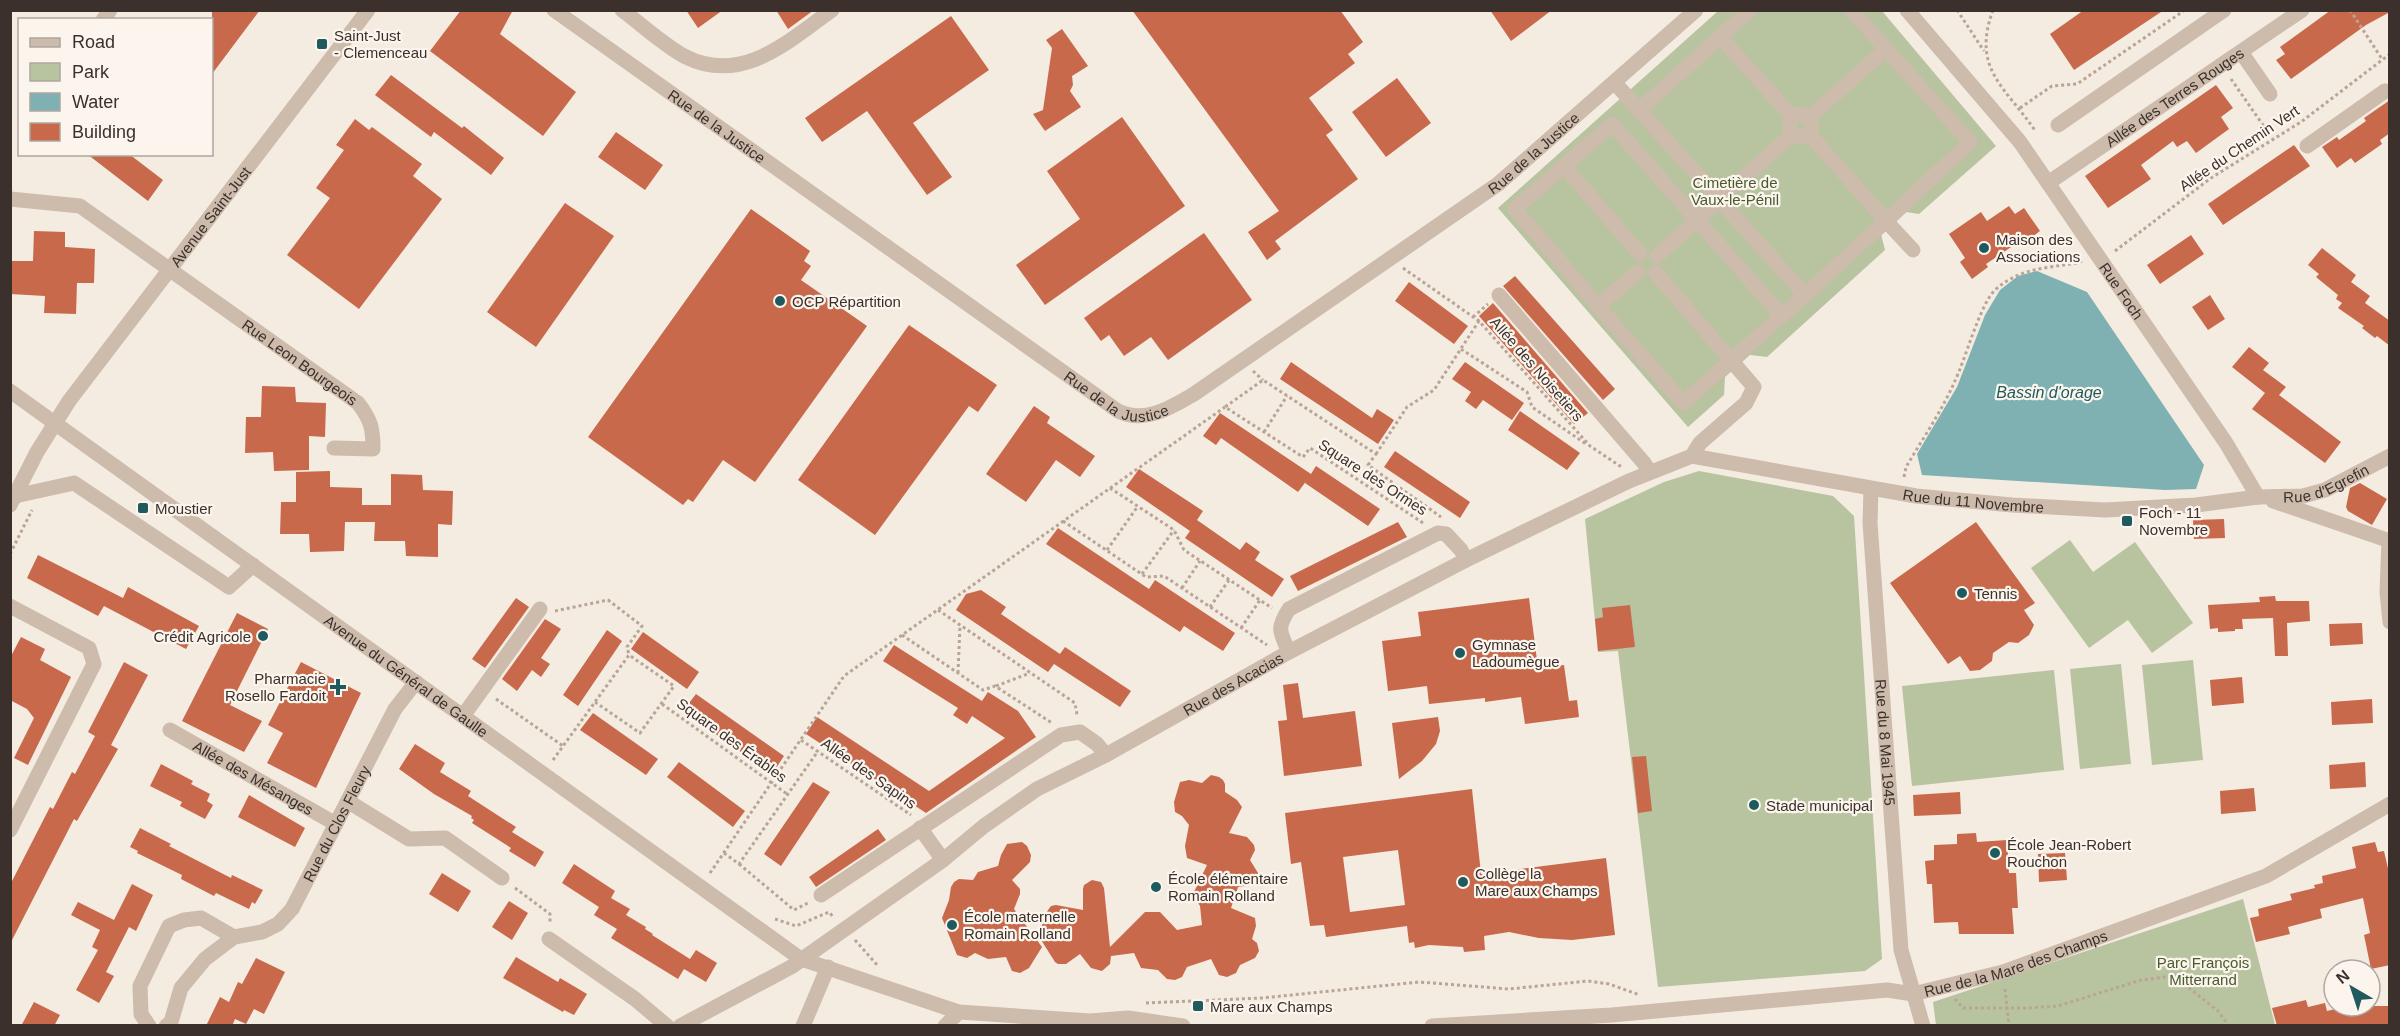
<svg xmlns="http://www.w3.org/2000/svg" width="2400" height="1036" font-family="Arial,sans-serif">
<rect width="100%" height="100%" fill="#f4ebe1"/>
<path fill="#b8c4a0" d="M1718 11H1882L1996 146 1919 214 1906 212 1881 234 1885 250 1767 357 1750 355 1725 377 1724 395 1688 427 1498 208Z
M1699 471 1833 496 1854 516 1882 959 1865 971 1658 987 1618 651 1598 652 1585 519 1664 482Z
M2070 540 2093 572 2135 542 2193 623 2152 653 2128 620 2089 648 2031 568Z
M2193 660 2203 760 2152 765 2142 665Z
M2121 664 2131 764 2080 769 2070 669Z
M2054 670 2064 770 1912 786 1902 686Z
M2243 899 2275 1025H1936L1933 1002Z"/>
<path fill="#7fb0b2" d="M2037 271 2087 292 2204 465 2196 489 2165 490 1922 475 1917 454 1957 387 1985 315 2000 290 2018 276Z"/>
<path fill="#c8694b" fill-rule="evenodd" d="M212 10H260L212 74Z
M461 10H513L500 34 576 92 543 136 430 51Z
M686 10H723L698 28Z
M776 10H814L788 29Z
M1132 10H1340L1363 42 1348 54 1355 63 1309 98 1333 130 1326 135 1358 179 1275 241 1281 249 1267 260 1248 232 1279 211Z
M1490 10H1552L1511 41Z
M2084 10H2164L2074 70 2050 34Z
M2331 10H2390V12L2366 25 2291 79 2276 60 2285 54 2280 47Z
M951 16 989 70 913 123 952 177 927 195 867 111 822 142 805 118Z
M1062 29 1088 66 1072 76 1073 85 1070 91 1081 107 1045 131 1033 114 1043 110 1052 48 1046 40Z
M391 75 462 128 464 126 504 158 491 175 434 132 431 137 375 95Z
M1397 78 1431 123 1386 157 1352 112Z
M2216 85 2233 108 2221 117 2229 129 2196 153 2187 141 2177 147 2173 141 2141 165 2151 179 2108 208 2085 176Z
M2390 100V133L2380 140 2382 144 2355 163 2351 158 2337 168 2322 147 2337 137 2339 140 2366 121 2364 118Z
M1122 117 1185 206 1045 305 1016 265 1080 219 1047 171Z
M355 119 369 130 372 127 422 164 413 176 442 199 359 309 287 255 330 198 316 188 344 150 336 145Z
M616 132 663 165 645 190 598 157Z
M2294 145 2310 166 2223 225 2208 204Z
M87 154H129L163 180 148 201Z
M565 203 614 236 536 347 487 312Z
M2009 206 2015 214 2024 208 2040 231 2028 240 2026 237 1986 264 1988 267 1972 279 1960 262 1965 258 1949 234 1981 212 1987 221Z
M751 209 810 251 804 261 811 266 801 280 867 326 755 482 723 460 693 502 688 499 683 505 588 437Z
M34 231 65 232V247L95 249 94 283H77L76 314 44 313 45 296 10 294V261H33Z
M1204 233 1252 300 1168 360 1151 337 1124 356 1109 335 1101 341 1084 318Z
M2191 235 2204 254 2160 284 2147 265Z
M2322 248 2356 275 2351 282 2370 296 2365 303 2390 321V346L2377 336 2375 338 2362 328 2364 326 2338 308 2342 303 2336 299 2338 295 2316 277 2319 274 2308 265Z
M1515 276 1615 389 1603 400 1503 286Z
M1409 282 1468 326 1454 344 1395 301Z
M2210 295 2225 319 2208 330 2192 307Z
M1493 303 1588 413 1574 424 1479 316Z
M909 325 997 385 978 412 969 406 875 535 798 480Z
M2249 347 2269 363 2263 370 2286 387 2279 395 2341 442 2325 463 2252 409 2265 393 2232 367Z
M1291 362 1372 418 1377 409 1394 420 1378 444 1280 379Z
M1465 362 1524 403 1512 420 1483 400 1476 409 1465 401 1471 392 1452 379Z
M262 386 295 387 296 402 326 403 325 437 309 436V470L274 471 273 452 245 453 246 417H261Z
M1034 406 1050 417 1047 423 1095 456 1080 477 1056 460 1026 502 986 474Z
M1520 411 1580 453 1567 470 1508 430Z
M1220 413 1311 474 1316 466 1380 509 1368 526 1305 483 1307 480 1298 492 1221 438 1216 445 1203 436Z
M1395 451 1470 502 1460 518 1384 467Z
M1139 469 1203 511 1197 520 1240 550 1246 542 1260 552 1255 560 1284 579 1272 597 1185 538 1190 531 1126 487Z
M330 471V487L362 488V505H391V474L422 475 423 490 453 491 452 525 438 524V557L406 556 405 541H374L375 522H345L344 551 310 552 309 534H280L281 502H296V472Z
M2360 483 2387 499 2372 525 2348 511 2346 507 2350 488Z
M2224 519 2225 538 2194 539 2193 520Z
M1398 522 1407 537 1298 591 1290 576Z
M1976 522 2035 603 2024 610 2034 625 2029 635 2018 643 2009 642 1993 653 1992 661 1980 670 1970 671 1960 656 1948 664 1890 583Z
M1058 528 1149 589 1155 580 1235 633 1223 651 1184 626 1180 632 1046 544Z
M38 555 123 598 128 587 199 626 186 649 104 606 98 616 27 578Z
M981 590 1006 607 1001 614 1060 654 1065 647 1131 691 1120 707 1054 664 1048 672 956 610 966 594Z
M2275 596 2276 601H2309L2310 621 2287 623 2288 656H2275L2273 618 2242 619 2243 629H2235V631L2218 632V628L2210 629 2208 605 2260 602 2259 597Z
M516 598 529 607 485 668 472 659Z
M1529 598 1538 668 1564 665 1569 701 1577 700 1579 717 1525 724 1521 697 1485 702V698L1429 704 1427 686 1388 691 1382 641 1421 636 1418 612Z
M1630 605 1635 647 1598 651 1595 619 1603 617 1602 608Z
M237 613 268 629 230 705 262 721 244 752 182 721Z
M545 619 561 629 541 658 550 664 541 677 532 670 517 691 502 679Z
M2362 623 2363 644 2330 646 2329 624Z
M607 630 622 641 578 706 563 695Z
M643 632 699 672 687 689 631 649Z
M21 637 45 649 40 660 71 677 28 765 14 758 34 718 27 709 10 700V658Z
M894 645 982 701 988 692 1018 711 1036 737 926 813 806 734 817 717 929 791 1005 738 972 716 967 724 953 715 958 708 883 661Z
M124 662 148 675 111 745 118 749 77 821 74 819 10 944V885L50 807 53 809 72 772 75 774 95 736 88 732Z
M301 662 361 693 316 788 267 763 283 733 268 725Z
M2242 677 2244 703 2212 706 2210 680Z
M1298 683 1303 718 1355 711 1362 766 1284 776 1278 721 1287 720 1283 685Z
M696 694 784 756 772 774 683 711Z
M2372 699 2373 723 2332 725 2331 702Z
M593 713 658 759 646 775 580 730Z
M1438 717 1440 731 1436 744 1422 761 1399 779 1392 723Z
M415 744 445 763 440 772 471 791 468 796 516 827 512 832 544 852 535 867 509 851 511 848 472 823 474 820 471 818 472 816 434 794 399 769Z
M1646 756 1652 811 1638 813 1632 757Z
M679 762 745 811 733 827 667 777Z
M2365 762 2366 787 2330 789 2329 765Z
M161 764 193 781 191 784 210 794 207 801 213 805 205 819 180 806 182 802 150 786Z
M1211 775 1219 777 1223 780 1225 784V792L1237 800 1242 807 1229 833 1247 837 1254 845 1255 850 1250 860 1258 873 1257 878 1250 885 1238 887 1234 900 1231 901 1233 902 1231 908 1255 918 1256 926 1252 939 1257 943 1259 951 1255 958 1240 965 1236 973 1227 977 1219 975 1211 959 1187 967 1182 977 1175 980 1167 979 1158 970 1141 968 1134 953 1111 956 1110 964 1102 971 1091 968 1080 954 1066 964H1058L1055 962 1038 935 1048 910 1051 906 1056 905 1083 910V889L1084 885 1092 880 1101 882 1104 888 1110 947 1145 912H1160L1177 930 1202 925 1200 906 1193 894 1207 865 1187 858 1185 846 1189 825 1182 816 1175 812 1174 802 1180 782 1189 780 1202 783Z
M813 782 830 792 781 866 764 854Z
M2254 788 2256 811 2221 814 2220 791Z
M1472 789 1481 874 1606 858 1615 935 1572 940 1539 938 1509 932 1484 936 1485 950 1464 952 1463 947 1429 945 1415 948 1414 942 1409 943 1407 926 1326 937 1324 925 1310 926 1301 862 1291 864 1285 813ZM1398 850 1405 905 1350 912 1343 857Z
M1960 792 1961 814 1914 816 1913 795Z
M249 795 305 828 295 847 238 817Z
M140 828 171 844 169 846 231 878 232 875 263 890 255 904 252 902 249 909 216 893 214 896 181 879 182 875 137 853 138 851 130 847Z
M878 829 886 840 816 887 809 877Z
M1976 833 1977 842 2007 840 2009 873H2016L2018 908H2012L2014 934H1959L1958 922 1934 923 1932 884H1927L1925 861 1934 860V845L1957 844V834Z
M1022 842 1027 846 1031 855 1030 862 1012 880 1020 889V894L1014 909 1042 947 1029 968 1020 973 1012 971 1006 957 988 959 975 953 967 958 957 955 942 918 949 900 951 887 954 882 959 879 973 880 978 872 998 866 1001 855 1007 844Z
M2375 842 2378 852 2384 851 2390 877V965L2371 969 2364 935 2370 933 2363 898 2320 909 2322 918 2288 927 2290 934 2256 942 2250 918 2259 916 2258 909 2292 900 2290 894 2315 888 2314 885 2323 883 2322 876 2356 868 2352 847Z
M2065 853 2067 880 2039 882 2038 854Z
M574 864 615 891 611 898 630 909 626 915 646 927 645 929 653 934 652 935 690 959 696 950 717 963 706 982 684 969 678 979 611 938 617 929 594 915 599 907 562 883Z
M442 873 471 891 458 912 429 894Z
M132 884 153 895 136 931 129 927 106 972 114 976 99 1003 76 990 98 950 92 947 100 930 71 915 78 902 114 920Z
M509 901 528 913 512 940 492 927Z
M516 957 558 982 560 978 587 994 574 1015 564 1010 563 1012 503 978Z
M256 958 285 972 264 1014 254 1009 246 1024 235 1019 232 1026H206L220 997 229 1002 238 982 242 984Z
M2306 1000 2308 1007 2325 1003 2327 1011 2348 1006H2390V1026H2277L2272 1008Z
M34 1002 60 1015 54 1026H21Z"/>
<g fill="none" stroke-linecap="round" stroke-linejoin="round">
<path stroke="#b9a596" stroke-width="3" stroke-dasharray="3 3" stroke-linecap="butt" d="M1957 10 1984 51
M1993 10C1971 70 2006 87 2036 132
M2350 10 2382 59
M2231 79 2274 141
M2020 108 2052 86 2077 84 2185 10
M2115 251 2211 178 2301 122 2390 54
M1403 268 1479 321 1590 446 1623 468
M1473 317 1488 304
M1461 349 1527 392 1532 407 1586 444
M1253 371 1263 380
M1264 432 1287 396
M1376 454 1407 407 1434 390 1479 321
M1904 477 1906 467C1922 440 1941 412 1954 383 1965 361 1980 304 1995 290 2019 268 2047 268 2077 263L2082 261
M1110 488 1174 530 1184 550 1272 608
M1063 521 1146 577 1164 576 1267 645
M1423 523 1310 448 1303 457 1225 407 1263 380 1376 454 1368 465 1441 517
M1107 550 1138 506
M10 554 32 510
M1142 574 1174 530
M1182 588 1200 561
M1210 607 1229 580
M938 610 1075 703 1077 715
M555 611 608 600 642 626 627 647 629 655
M1241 628 1260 600
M902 635 983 690 995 686 1052 723
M958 673 960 625
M996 686 1030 673
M496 699 563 746
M595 702 640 733 674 686 629 655
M662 704 787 794
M801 740 911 815
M553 760 629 655
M724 853 739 864 818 751
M739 864 794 910 808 903
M710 873 844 676 1225 407
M515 888 550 914V924
M775 919 796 926 829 912 834 918
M855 940 879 967
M2005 989 2009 1026
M1955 999 1963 1008H2027L2058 1006 2141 980 2174 976 2218 1011 2229 1026
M1146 1003 1262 998 1419 982 1509 989 1588 981 1609 984 1640 995"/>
<g stroke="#cdbbac" stroke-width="15">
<path id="s1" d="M554 10 1118 411C1145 424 1170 408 1194 394L1498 184 1696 10"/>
<path d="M622 10C641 24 666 47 686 57 742 85 789 41 832 10"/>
<path d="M1851 10 1886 49"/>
<path id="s2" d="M1907 10 2020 142 2226 443 2258 497"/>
<path d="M103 20 110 10"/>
<path d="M1720 37 1750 10"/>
<path d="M2241 52 2270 94"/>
<path d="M1615 83 1805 295 1886 221 1913 250"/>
<path d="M1639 110 1720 37 1790 114V136H1811V116L1790 114"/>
<path d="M2058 125 2224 10"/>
<path d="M1811 136 1886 221 1970 142 1886 49 1811 116"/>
<path d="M2307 146 2385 91"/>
<path d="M1564 166 1612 124 1781 315"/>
<path id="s3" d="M2048 183 2302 10"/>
<path id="s4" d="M10 199 80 206 358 403C371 420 373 428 373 449L334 448"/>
<path d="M1657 256 1790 136"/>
<path d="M1638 272 1598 306 1683 403 1805 295"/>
<path d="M1656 273 1754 387 1746 403 1700 443 1692 456"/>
<path d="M1499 295 1644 463 1650 472"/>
<path d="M1598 306 1515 209 1564 166 1640 254"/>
<path id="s5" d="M10 391 801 959 959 1012 1090 1021 1128 1018 1183 1026"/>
<path id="s6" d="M1871 489 1870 523 1901 950 1923 1026"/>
<path d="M15 496 74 483 229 587 253 565"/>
<path d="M2273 501 2390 541"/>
<path id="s7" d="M10 505 37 452 69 401 368 10"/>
<path d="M2389 541 2387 592 2390 622"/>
<path d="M10 606 89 648 94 664 10 830"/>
<path d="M1289 652C1280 632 1276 629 1289 609L1438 533 1446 534 1461 550 1466 560"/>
<path d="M463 716 540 609"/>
<path id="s8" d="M170 730 336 824"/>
<path d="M349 802 409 839 445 838 502 878"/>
<path d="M920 828 943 860"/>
<path d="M821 895 1061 735 1080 732 1097 744 1106 755"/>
<path d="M549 939 635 999 667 1026"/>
<path d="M149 1026 141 1014 140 986 169 926 184 920 201 918 234 937"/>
<path id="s9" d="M166 1026 171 1022 181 988 205 959 234 937 262 932 278 924 292 909 395 709 416 682"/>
<path id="s10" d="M680 1026 791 967 943 860 984 826 1037 789 1106 755 1289 652 1466 560 1629 481 1692 456 1916 496 2012 505 2105 510 2196 505 2258 497 2303 496 2325 490 2390 456"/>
<path d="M803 1026 828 967"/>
<path d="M945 1026 959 1012"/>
<path id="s11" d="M1432 1026 1612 1015 1887 990 1913 994 2003 972 2266 876 2390 804"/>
</g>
</g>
<g fill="#1f5a5e" stroke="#fbf5ee" stroke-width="2">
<rect x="316" y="38" width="12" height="12" rx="3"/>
<circle cx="1984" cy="248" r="6"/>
<circle cx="780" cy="301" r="6"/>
<rect x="137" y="502" width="12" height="12" rx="3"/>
<rect x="2121" y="515" width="12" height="12" rx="3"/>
<circle cx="1962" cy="593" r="6"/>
<circle cx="263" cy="636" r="6"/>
<circle cx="1460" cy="653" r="6"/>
<path d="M335 678h6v6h6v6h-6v6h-6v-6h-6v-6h6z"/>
<circle cx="1754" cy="805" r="6"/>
<circle cx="1995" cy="853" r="6"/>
<circle cx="1463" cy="882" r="6"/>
<circle cx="1156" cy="887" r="6"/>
<circle cx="952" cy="925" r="6"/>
<rect x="1192" y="1000" width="12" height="12" rx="3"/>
</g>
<g text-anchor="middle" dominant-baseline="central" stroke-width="4.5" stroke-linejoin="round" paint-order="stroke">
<g font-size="15" fill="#3b302b" stroke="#fbf5ee" text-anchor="start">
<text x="334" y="35">Saint-Just<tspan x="334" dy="17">- Clemenceau</tspan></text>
<text x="1996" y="239">Maison des<tspan x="1996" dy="17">Associations</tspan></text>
<text x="792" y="301">OCP Répartition</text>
<text x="155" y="508">Moustier</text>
<text x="2139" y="512">Foch - 11<tspan x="2139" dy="17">Novembre</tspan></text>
<text x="1974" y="593">Tennis</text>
<text x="251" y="636" text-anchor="end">Crédit Agricole</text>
<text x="1472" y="644">Gymnase<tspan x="1472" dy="17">Ladoumègue</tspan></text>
<text x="326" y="678" text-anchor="end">Pharmacie<tspan x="326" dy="17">Rosello Fardoit</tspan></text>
<text x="1766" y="805">Stade municipal</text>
<text x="2007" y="844">École Jean-Robert<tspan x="2007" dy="17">Rouchon</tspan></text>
<text x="1475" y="873">Collège la<tspan x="1475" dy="17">Mare aux Champs</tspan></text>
<text x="1168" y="878">École élémentaire<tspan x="1168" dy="17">Romain Rolland</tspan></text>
<text x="964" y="916">École maternelle<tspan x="964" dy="17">Romain Rolland</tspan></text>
<text x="1210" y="1006">Mare aux Champs</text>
</g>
<g font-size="15" fill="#3b302b" stroke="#fbf5ee">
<text stroke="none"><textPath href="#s3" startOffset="153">Allée des Terres Rouges</textPath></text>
<text stroke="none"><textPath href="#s1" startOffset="200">Rue de la Justice</textPath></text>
<text transform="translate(2239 148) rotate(-34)">Allée du Chemin Vert</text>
<text stroke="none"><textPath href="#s1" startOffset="1190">Rue de la Justice</textPath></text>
<text stroke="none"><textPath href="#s7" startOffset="352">Avenue Saint-Just</textPath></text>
<text stroke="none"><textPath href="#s2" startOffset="354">Rue Foch</textPath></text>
<text stroke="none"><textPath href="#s4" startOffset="340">Rue Leon Bourgeois</textPath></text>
<text transform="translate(1537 369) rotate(49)">Allée des Noisetiers</text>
<text stroke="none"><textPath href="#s1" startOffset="686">Rue de la Justice</textPath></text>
<text transform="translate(1373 477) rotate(33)">Square des Ormes</text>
<text stroke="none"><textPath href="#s10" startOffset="1806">Rue d'Egrefin</textPath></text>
<text stroke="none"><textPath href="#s10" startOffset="1450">Rue du 11 Novembre</textPath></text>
<text stroke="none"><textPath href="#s5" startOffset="488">Avenue du Général de Gaulle</textPath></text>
<text stroke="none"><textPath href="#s10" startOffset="652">Rue des Acacias</textPath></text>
<text transform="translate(732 740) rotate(36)">Square des Érables</text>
<text stroke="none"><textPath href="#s6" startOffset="254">Rue du 8 Mai 1945</textPath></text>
<text transform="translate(869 773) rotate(35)">Allée des Sapins</text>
<text stroke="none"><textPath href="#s8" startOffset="96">Allée des Mésanges</textPath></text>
<text stroke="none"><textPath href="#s9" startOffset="279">Rue du Clos Fleury</textPath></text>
<text stroke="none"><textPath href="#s11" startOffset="590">Rue de la Mare des Champs</textPath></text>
</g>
<g font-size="15" fill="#4a5a2e" stroke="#fbf5ee">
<text x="1735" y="182">Cimetière de<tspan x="1735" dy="17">Vaux-le-Pénil</tspan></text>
<text x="2203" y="962">Parc François<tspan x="2203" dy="17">Mitterrand</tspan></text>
</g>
<g font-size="16" font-style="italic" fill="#1f5a5e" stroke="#fbf5ee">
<text x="2049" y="392">Bassin d'orage</text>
</g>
</g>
<rect width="2400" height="1036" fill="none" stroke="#3b302b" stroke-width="24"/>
<rect x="18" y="18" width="195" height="138" fill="#fbf5ee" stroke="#aea6a0" stroke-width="1.5"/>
<rect x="30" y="38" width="30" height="9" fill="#cdbbac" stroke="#aea6a0" stroke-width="1.5"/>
<text x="72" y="48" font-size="18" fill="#3b302b">Road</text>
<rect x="30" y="63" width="30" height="18" fill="#b8c4a0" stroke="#aea6a0" stroke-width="1.5"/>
<text x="72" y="78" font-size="18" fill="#3b302b">Park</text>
<rect x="30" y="93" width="30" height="18" fill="#7fb0b2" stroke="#aea6a0" stroke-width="1.5"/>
<text x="72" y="108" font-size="18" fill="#3b302b">Water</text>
<rect x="30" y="123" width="30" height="18" fill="#c8694b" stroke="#aea6a0" stroke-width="1.5"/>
<text x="72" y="138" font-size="18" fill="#3b302b">Building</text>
<g transform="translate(2352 988) rotate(321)"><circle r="28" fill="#fbf5ee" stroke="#aea6a0" stroke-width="1.5"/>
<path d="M0-4.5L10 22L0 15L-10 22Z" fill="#1f5a5e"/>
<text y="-9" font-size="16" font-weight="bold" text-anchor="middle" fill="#3b302b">N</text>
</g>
</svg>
